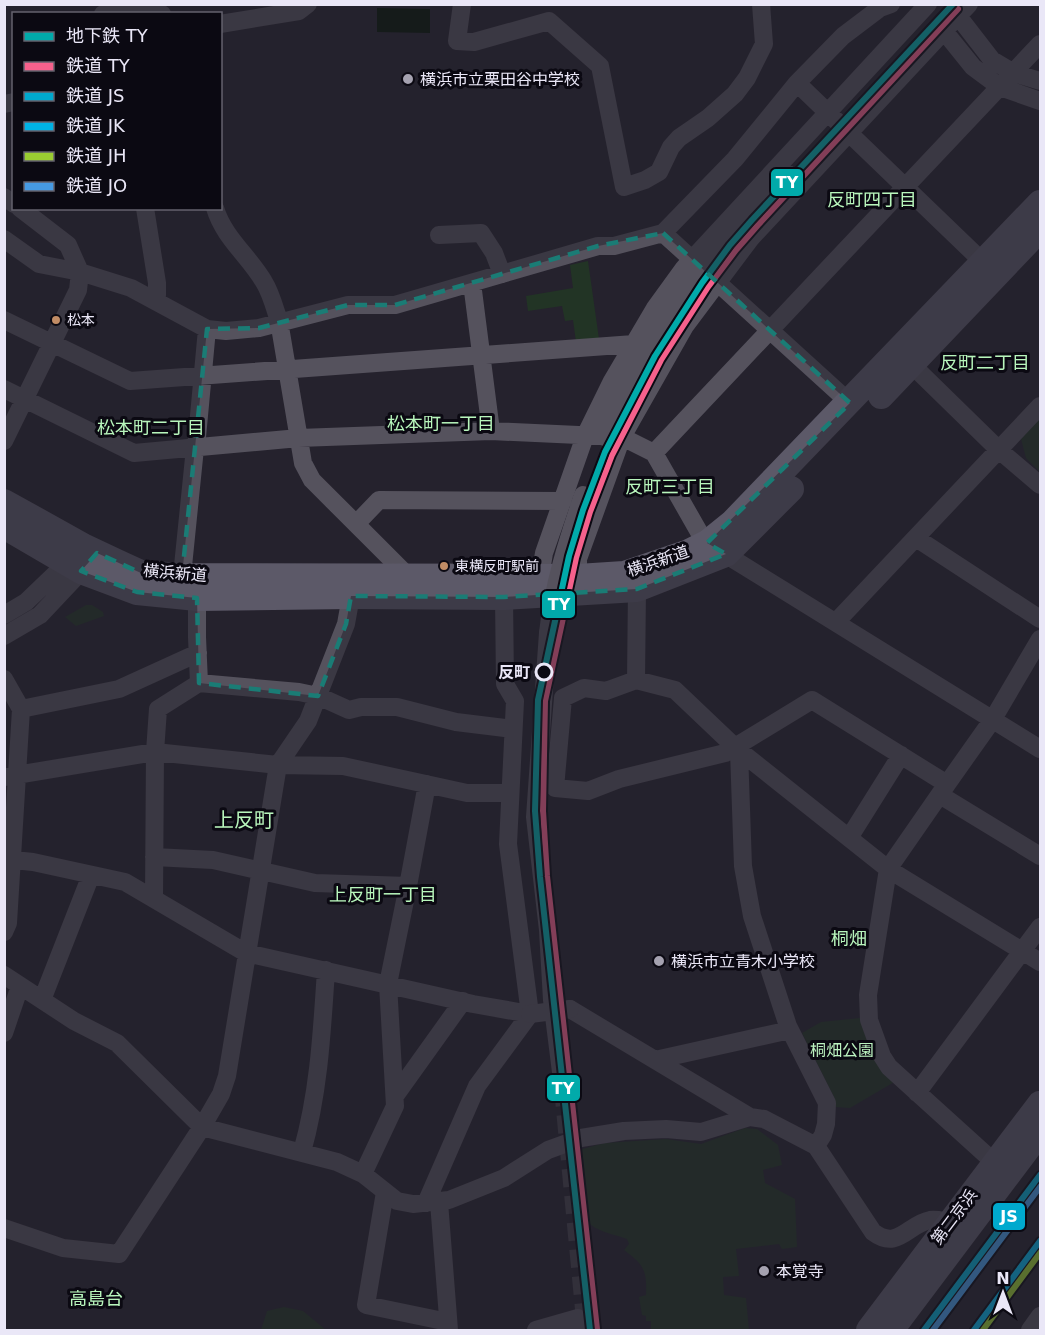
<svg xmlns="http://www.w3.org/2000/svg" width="1045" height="1335" font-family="'DejaVu Sans','Noto Sans JP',sans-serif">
<rect width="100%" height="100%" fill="#25222d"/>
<path fill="#223425" d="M588 261 599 339 576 342 573 320 565 321 562 306 528 311 526 296 573 288 570 265Z
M1040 417V472L1026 458 1021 439Z
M86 605H92L103 612 104 616 76 626 65 617Z
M860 1018 881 1069 896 1081 850 1108 835 1107 834 1097 802 1033 821 1022Z
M745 1128 757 1129 778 1145 782 1165 763 1170 765 1183 795 1199 797 1247 782 1249 779 1244 736 1249 739 1276 723 1277 724 1295 746 1298 749 1330H651V1321H646V1316L642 1315 639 1297 646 1295C647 1270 644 1265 624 1250L629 1244 627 1239C616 1235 600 1232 591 1225 578 1215 575 1170 572 1153L575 1151 605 1143 666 1139 701 1144Z
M284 1307 303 1311 326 1330H261L267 1311Z"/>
<path fill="#031204" d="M377 8 430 9V33L377 32Z"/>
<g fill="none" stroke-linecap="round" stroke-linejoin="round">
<path stroke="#43404b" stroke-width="18" stroke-dasharray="18 9" stroke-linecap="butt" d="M563 1088 586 1330"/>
<path stroke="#55525d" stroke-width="18" d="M462 4 457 41 474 42 549 21 600 66 624 187 645 180 659 172 671 147 679 138 708 118 735 94 747 78 764 44 761 4
M103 14C129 3 136 3 162 14
M958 16 992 60 1014 73 1040 81
M220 24 299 11 308 4
M944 31 973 67 1000 87 1040 101
M797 83 983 262
M4 104 14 102
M4 197 14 204
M145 208 157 283V295L155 301
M215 208C224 238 249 256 264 282 271 293 275 309 279 321L303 463 312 480 408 576
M663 233 850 403
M439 235 481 233 494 253 502 274
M4 239 39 264 80 272 131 288 207 329 226 331 259 328 348 305H395L598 246H614L663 233 735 159 797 83 843 36 880 8 891 4
M472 283 491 431
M4 320 130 381 634 344
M911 364 999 450 1040 485
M4 389 134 453 299 438 491 431 622 437 654 453 699 532 707 543 1040 749
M604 437C622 393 646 350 672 311 704 261 748 217 787 173
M4 441 78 290 80 272 68 245 20 208
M196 448 207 329
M654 453 1040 44
M356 524 379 500 563 501
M916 538 1040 619
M182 576 195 448
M540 577 544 553 585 436 612 381 655 308 684 268 928 4
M578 577V559L622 437 685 326 751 238 969 4
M637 589 636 680 675 690 736 748 888 869 1040 962
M197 598V637L199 683 299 692 318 696 349 710 361 707H397L456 722 513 729
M4 615 26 602 74 556
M836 622 1040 406
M548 633 535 817 548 930 552 1000 563 1088
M4 636 40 615 88 564
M4 679 21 709 8 923 4 932
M636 680 606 691 584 688 563 698 555 788 588 791 619 779 725 753 812 700 947 784 993 719 1040 639
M21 709 119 689 198 653
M739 751 743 866 752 916 788 1026 827 1103 826 1124 823 1135 816 1146
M4 777 155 752 278 765 343 766 467 793H510
M947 784 888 869 868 995 869 1020 882 1056 889 1067 995 1163
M940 795 1040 856
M849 838 901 755
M154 857 213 860 315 883 408 886
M4 859 33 862 125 882 246 953 473 1004 530 1014
M154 899 155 752 158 709 199 683
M4 975 74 1021 117 1043 202 1127 337 1162 363 1174 397 1201 413 1204 449 1200 504 1178 548 1150 581 1138 624 1131 666 1129 701 1132 750 1117 764 1119 816 1146 873 1232C898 1251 908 1224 930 1220 937 1219 943 1221 950 1222
M42 1000 91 875
M570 1009 750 1117
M4 1033 20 986
M655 1060 790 1030
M917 1093 1040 927
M395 1096 463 1001
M302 1152C319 1092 322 1031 326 970
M363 1174 395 1106 388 984 408 886 427 784
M385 1192 366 1305 448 1322
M439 1202 449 1330
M426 1203 477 1086 530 1014 508 844 515 701 505 684 504 597
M4 1228 63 1248 119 1254 202 1127 221 1094 227 1076 278 765 308 721 346 624 351 596
M536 1330 578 1318 583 1330
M1030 1330 1040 1316"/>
<path stroke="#5c5968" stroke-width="26" d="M881 396 1040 229
M4 502 85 547 119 563 141 573 182 576 578 577 624 574 689 552 707 543 733 522 1040 203
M4 526 81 571 137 592 197 598 351 596 504 597 637 589 726 554 791 489
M869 1330 1040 1104
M891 1330 1040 1132"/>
<path stroke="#55525d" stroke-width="18" d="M548 633C553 586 568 539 583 495
M530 1014 570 1009"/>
<defs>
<path id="rail-1" d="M597 1329 547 876 543 811 545 701 576 558 590 512 612 455 661 360 708 287 736 250 758 225 958 9"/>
<path id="rail-2" d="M924 1330 1040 1175"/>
<path id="rail-3" d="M974 1330 1040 1241"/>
<path id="rail-4" d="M983 1330 1040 1253"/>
<path id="rail-5" d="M933 1330 1040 1187"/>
</defs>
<use href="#rail-1" stroke="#0b0912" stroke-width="10"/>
<use href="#rail-2" stroke="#0b0912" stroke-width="10"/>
<use href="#rail-3" stroke="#0b0912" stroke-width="10"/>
<use href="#rail-4" stroke="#0b0912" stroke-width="10"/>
<use href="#rail-5" stroke="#0b0912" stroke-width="10"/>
<use href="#rail-1" stroke="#f6618c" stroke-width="6"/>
<use href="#rail-2" stroke="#00a9ce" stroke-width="6"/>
<use href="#rail-3" stroke="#00b2e5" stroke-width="6"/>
<use href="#rail-4" stroke="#9acd32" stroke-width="6"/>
<use href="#rail-5" stroke="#469ae3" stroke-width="6"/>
<defs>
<path id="metro-1" d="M590 1330 540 877 535 811 538 700 569 556 583 510 605 452 655 356 702 283 730 245 752 220 953 4"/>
</defs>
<use href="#metro-1" stroke="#0b0912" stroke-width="10"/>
<use href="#metro-1" stroke="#01aaaa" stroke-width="6"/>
</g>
<path d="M0 0H1045V1335H0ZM663 233 850 403 707 543 726 554 637 589 504 597 351 596 346 624 318 696 199 683 197 598 137 592 81 571 97 553 141 573 182 576 207 329 259 328 348 305H395L598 246Z" fill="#25222d" fill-opacity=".55" fill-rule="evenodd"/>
<path fill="none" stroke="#1a7c75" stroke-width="4.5" stroke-dasharray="12 8" stroke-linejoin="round" d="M663 233 850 403 707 543 726 554 637 589 504 597 351 596 346 624 318 696 199 683 197 598 137 592 81 571 97 553 141 573 182 576 207 329 259 328 348 305H395L598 246Z"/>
<g fill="#a5a2b0" stroke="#0b0912" stroke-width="2">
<circle cx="408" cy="79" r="6"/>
<circle cx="659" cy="961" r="6"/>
<circle cx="764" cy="1271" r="6"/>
</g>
<g fill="#c18c65" stroke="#0b0912" stroke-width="2">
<circle cx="56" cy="320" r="5"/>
<circle cx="444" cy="566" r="5"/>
</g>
<circle fill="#0b0912" stroke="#eae7f7" stroke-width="3" cx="544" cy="672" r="8"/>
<g text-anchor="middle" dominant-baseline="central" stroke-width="6" stroke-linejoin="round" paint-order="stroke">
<g font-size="14" fill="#eae7f7" stroke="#0b0912" text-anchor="start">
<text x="67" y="320">松本</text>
<text x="455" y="566">東横反町駅前</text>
</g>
<g font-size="16" fill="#eae7f7" stroke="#0b0912" text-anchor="start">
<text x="420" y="79">横浜市立栗田谷中学校</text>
<text x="671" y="961">横浜市立青木小学校</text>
<text x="776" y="1271">本覚寺</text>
</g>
<g font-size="16" fill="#eae7f7" stroke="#0b0912">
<text transform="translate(658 561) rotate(-19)">横浜新道</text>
<text transform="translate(175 573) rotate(5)">横浜新道</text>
<text transform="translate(954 1217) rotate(-53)">第二京浜</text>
</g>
<g font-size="16" font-weight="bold" fill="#eae7f7" stroke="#0b0912" text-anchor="end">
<text x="530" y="672">反町</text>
</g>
<g font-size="16" fill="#bbf2bf" stroke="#0b0912">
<text x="842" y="1050">桐畑公園</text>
</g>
<g font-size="18" fill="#b8f6bc" stroke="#0b0912">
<text x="872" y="199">反町四丁目</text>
<text x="985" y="362">反町二丁目</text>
<text x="441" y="423">松本町一丁目</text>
<text x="151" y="427">松本町二丁目</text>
<text x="670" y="486">反町三丁目</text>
<text x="383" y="894">上反町一丁目</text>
<text x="849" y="938">桐畑</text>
<text x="96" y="1298">高島台</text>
</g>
<g font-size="20" fill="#b8f6bc" stroke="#0b0912">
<text x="244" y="820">上反町</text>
</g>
</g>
<g stroke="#0b0912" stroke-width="2">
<rect x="770" y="168" width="34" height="29" rx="6" fill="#01aaaa"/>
<rect x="541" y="590" width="35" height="29" rx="6" fill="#01aaaa"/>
<rect x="546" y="1074" width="35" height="28" rx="6" fill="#01aaaa"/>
<rect x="992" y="1202" width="34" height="29" rx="6" fill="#00a9ce"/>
</g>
<g font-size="16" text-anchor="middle" font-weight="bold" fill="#fff">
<text x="787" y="188">TY</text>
<text x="559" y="610">TY</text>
<text x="563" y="1094">TY</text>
<text x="1009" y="1222">JS</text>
</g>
<rect width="1045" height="1335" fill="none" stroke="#eae7f7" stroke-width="12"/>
<rect x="12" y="12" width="210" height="198" fill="#0b0912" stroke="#64626e" stroke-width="1.5"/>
<rect x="24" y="32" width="30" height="9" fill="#01aaaa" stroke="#64626e" stroke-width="1.5"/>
<text x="66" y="42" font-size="18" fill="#eae7f7">地下鉄 TY</text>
<rect x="24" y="62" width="30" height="9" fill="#f6618c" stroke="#64626e" stroke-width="1.5"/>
<text x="66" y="72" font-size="18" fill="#eae7f7">鉄道 TY</text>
<rect x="24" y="92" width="30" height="9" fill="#00a9ce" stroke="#64626e" stroke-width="1.5"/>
<text x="66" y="102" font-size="18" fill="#eae7f7">鉄道 JS</text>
<rect x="24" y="122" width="30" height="9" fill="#00b2e5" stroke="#64626e" stroke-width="1.5"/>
<text x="66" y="132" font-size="18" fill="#eae7f7">鉄道 JK</text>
<rect x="24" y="152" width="30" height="9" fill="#9acd32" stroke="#64626e" stroke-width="1.5"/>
<text x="66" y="162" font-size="18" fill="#eae7f7">鉄道 JH</text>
<rect x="24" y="182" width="30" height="9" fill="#469ae3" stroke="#64626e" stroke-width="1.5"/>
<text x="66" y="192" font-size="18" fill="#eae7f7">鉄道 JO</text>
<g transform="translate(1003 1293)" stroke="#0b0912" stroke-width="4.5" paint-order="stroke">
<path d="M0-4.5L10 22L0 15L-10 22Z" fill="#eae7f7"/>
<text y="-9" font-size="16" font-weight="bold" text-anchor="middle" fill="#eae7f7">N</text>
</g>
</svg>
